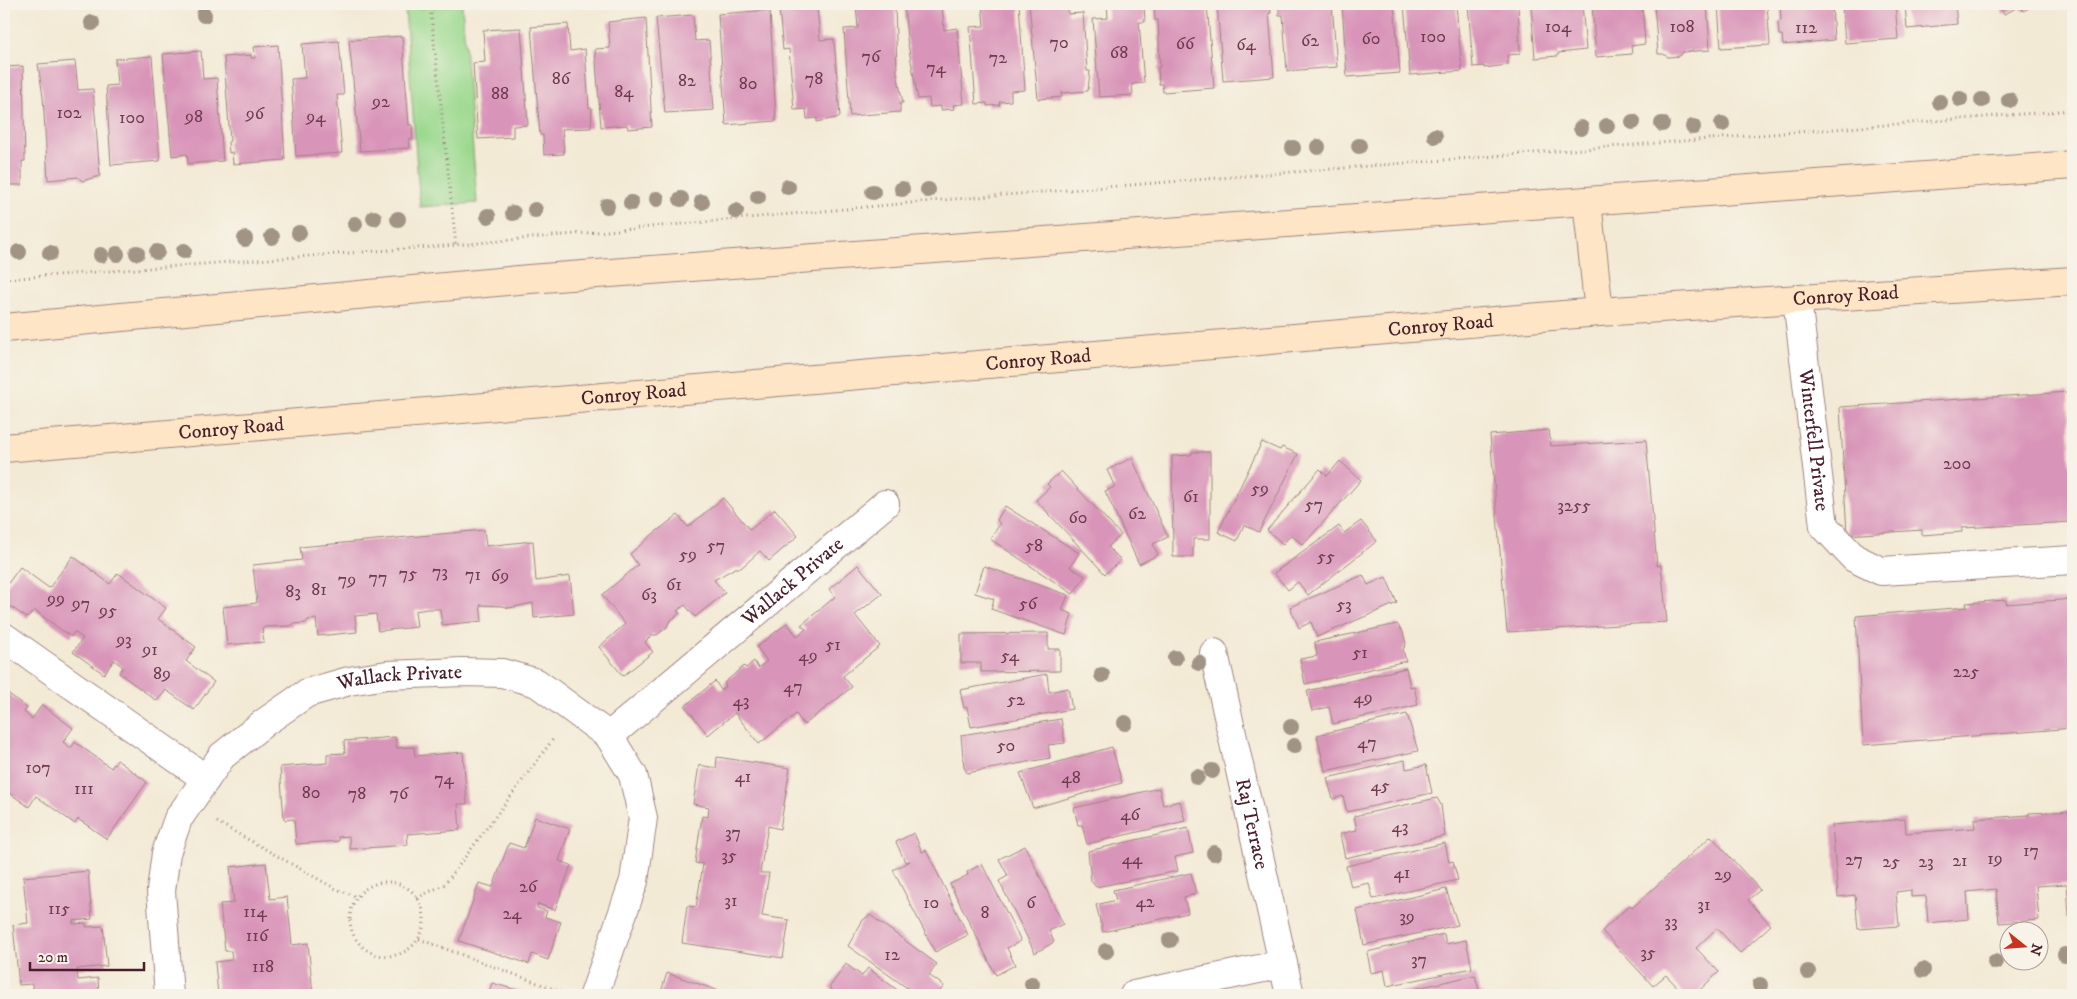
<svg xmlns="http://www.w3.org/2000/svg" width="2077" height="999" font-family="'IM FELL DW Pica',serif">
<rect width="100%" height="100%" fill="#f7f3e8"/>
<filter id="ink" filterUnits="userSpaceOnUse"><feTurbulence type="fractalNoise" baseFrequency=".02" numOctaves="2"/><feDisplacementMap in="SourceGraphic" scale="10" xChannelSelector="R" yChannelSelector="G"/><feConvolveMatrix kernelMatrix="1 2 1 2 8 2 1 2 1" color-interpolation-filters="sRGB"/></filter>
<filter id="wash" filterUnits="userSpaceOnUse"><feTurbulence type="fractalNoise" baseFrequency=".0096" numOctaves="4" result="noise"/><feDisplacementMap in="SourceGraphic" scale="20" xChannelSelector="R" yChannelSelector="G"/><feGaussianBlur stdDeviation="1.12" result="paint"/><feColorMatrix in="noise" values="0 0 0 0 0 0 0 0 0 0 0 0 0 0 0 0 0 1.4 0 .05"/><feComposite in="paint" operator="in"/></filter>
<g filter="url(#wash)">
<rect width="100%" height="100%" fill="#f3ead5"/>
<path fill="#9bd98f" stroke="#727c5d" d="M462 5 477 203 420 207 405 9Z"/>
<g id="blocks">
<path fill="#d995b9" d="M856 4H895L897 73 903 103H900V112L850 116 844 29 858 28Z
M904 4H942L944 30 957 28 964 104 953 105 954 109 941 110V106L930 107 929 98 918 99 907 39Z
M982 4H1019L1025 90 1011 91V101L999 102 1000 105 987 106V103L976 104 970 27 984 26Z
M1029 4H1067L1068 14 1083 13 1087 71H1090L1088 91 1061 93 1062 97 1038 99Z
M1107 4H1144L1145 22H1139L1144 83 1132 84 1133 95 1099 97 1093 19 1108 18Z
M1154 4H1207L1214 88 1163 92 1162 84H1159L1158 67H1160L1158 20H1155Z
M1217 4H1270L1271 13H1269L1274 77 1223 81Z
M1279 4H1332L1337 67 1287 71 1283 15H1279Z
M1342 4H1394L1400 73 1347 77Z
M1404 4H1456L1462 71 1410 75Z
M1468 4H1518L1520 54 1507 55 1508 65 1484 68V66L1473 67Z
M1531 4H1582L1586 50 1558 53V56L1535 58Z
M1592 4H1642L1645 44 1631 46 1632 54 1596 57Z
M1654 4H1707L1710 50 1683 52 1680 56 1668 57 1663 54H1658Z
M1718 4H1767L1770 45 1721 48Z
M1780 4H1832L1834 40 1783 45 1782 35H1779L1778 22 1781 21Z
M1842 4H1895L1898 39 1845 43Z
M1905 4H1955L1957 24 1907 29Z
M1998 4H2037L2023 11 2021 6 2004 14Z
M817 6 820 40 834 39 840 117 817 122V118L807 119 806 109 794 110 789 49 783 50 779 9Z
M770 10 776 121 726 125 718 14Z
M693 15 695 41 709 40 714 110 665 113 656 18Z
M646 18 652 127 628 129 627 125 601 127 595 49 610 48 608 22Z
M568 24 570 51 585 49 589 108H592L591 128 562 129 564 154 544 155 543 135H540L531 27Z
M521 28 528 125 513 126V137L478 139 473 63 485 62 483 30Z
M402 36 409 125H412L413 139H409L410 148 360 151 349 40Z
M339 41 344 95H337L342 153 296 156 291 79 305 78 302 44Z
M278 45 285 160 233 164 232 152 229 153 228 142 230 141 224 57 251 55V58H255L254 47Z
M201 51 203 79 217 78 223 161 188 164 187 154 172 156 163 54Z
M152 56 160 161 111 165 106 86 117 85 115 59Z
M75 61 78 90 93 89 100 176 82 181 78 177 48 180 43 97 38 64Z
M23 66 25 161H22V185H4V67Z
M2068 392 2072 522 1962 528V532L1922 535V530L1847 535 1840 407Z
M1549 430 1551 446 1646 440 1657 566 1661 565 1667 622 1507 632 1490 435Z
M1262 442 1280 450 1282 447 1298 454 1259 532 1244 525 1237 541 1218 532Z
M1192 452H1210V539H1193V557H1173L1172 456 1191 455Z
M1132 458 1168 537 1153 544 1158 555 1139 564 1105 491 1115 487 1107 470Z
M1340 461 1361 480 1303 545 1291 535 1283 544 1267 530 1320 469 1327 476Z
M1061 471 1121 535 1108 547 1121 560 1105 574 1036 500 1050 487 1047 484Z
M723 498 750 530 775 509 798 536 769 561 760 551 741 568H735L714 580 725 593 695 617 685 605 677 611 680 613 669 622 667 627 657 635H652L645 642 653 652 623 676 599 647 625 624 602 595 638 565 630 554 653 534 678 515 688 527Z
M1005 506 1079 553 1070 567 1085 576 1073 594 990 539 1000 524 997 520Z
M1361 521 1377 541 1308 595 1298 582 1288 590 1274 573 1339 526 1344 533Z
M484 530 486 546 533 541 536 581 570 576 574 614 534 618 533 603 509 608 503 606 480 605 482 621 442 625 440 609H427L415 611 417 627 378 631 376 614 366 615 355 616 357 632 318 636 316 619 308 620 306 623 293 624 291 626 265 627 262 629 264 642 227 645 223 607 257 603 253 565 302 560 300 547Z
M73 556 110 584 118 573 166 608 158 619 196 647 186 661 214 682 194 710 166 690 157 701 119 673 123 667 114 660 104 674 73 652 83 638 74 632 71 637 34 610 27 618 4 602V589L20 567 49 588Z
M858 565 882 594 855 615 880 646 843 676 852 687 804 725 796 714 759 744 735 713 708 735 685 706 715 681 721 690 726 686 724 683 744 666 746 668 754 661 758 668 767 661 757 647 787 623 797 636 806 629 801 625 835 597 829 589Z
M984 566 1068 595 1062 610 1072 614 1066 635 991 609 994 599 975 593Z
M1363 575 1368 585 1386 577 1397 603 1317 637 1311 622 1299 628 1290 607Z
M2073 599V728L1863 745 1856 616 1967 607 1966 603 2006 600V604Z
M1397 624 1403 632 1406 644 1403 650 1406 661 1305 684 1300 659 1317 656 1315 642Z
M1048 633V649H1060V671L981 672V663H961V634Z
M1406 668 1410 687 1414 686 1418 705 1333 724 1329 707 1312 711 1307 691Z
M1047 674 1049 692 1068 688 1072 709 971 727 967 707 964 708 960 690Z
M4 690 27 708 24 712 32 719 42 705 73 728 63 742 71 748 75 742 111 768 117 760 147 782 107 839 78 819 75 824 36 796 29 807 4 789Z
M1407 714 1418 751 1325 771 1317 735Z
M1061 719 1065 743 1048 745 1050 758 967 773 964 767 961 735Z
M395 737 397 748 414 747 415 756 463 752 467 804H458L460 830 407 834 408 845 380 847 350 849 349 836 338 837 339 841 296 844 294 819 284 820 280 767 327 763V754L345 753 344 741Z
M1112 747 1122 783 1033 808 1020 773Z
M717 757 790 768 780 829 768 826 760 873H769L762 916 789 920 783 958 682 943 687 906 696 907 703 864 695 863 702 816 708 817 709 807 693 804 699 765 716 768Z
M1405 760 1406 769 1426 765 1432 793 1347 812 1343 796 1333 799 1327 778Z
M1159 788 1163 805 1180 801 1185 821 1087 844 1082 825H1078L1074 808Z
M1437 798 1441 805 1445 836 1345 858 1340 834 1357 830 1354 816Z
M2073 811V916L2069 917 2067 884 2036 886 2039 920 1999 923 1996 889 1967 892 1969 919 1928 923 1926 896 1911 897V890L1896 892 1899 926 1858 929 1855 895 1838 897 1832 825 1905 819 1906 833 1975 828 1974 819 2029 815V813Z
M535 817 570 829 559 861 571 865 555 910 538 904 537 908 547 911 545 917 561 922 548 960 532 954 529 964 459 941 479 883 493 887 509 843 524 848Z
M1188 828 1193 853 1175 857 1178 871 1096 887 1091 881 1088 851Z
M914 833 922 852 926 850 968 935 935 952 893 870 910 861 905 862 896 842Z
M1711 836 1760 890 1748 900 1771 925 1740 953 1717 928 1696 948 1719 972 1694 995H1685L1666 975 1653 986 1602 931 1630 905 1632 908Z
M1445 843 1449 862 1453 861 1458 880 1373 899 1369 883 1351 887 1346 866Z
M1025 846 1063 924 1049 931 1054 942 1035 953 999 881 1008 876 999 859Z
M266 863 270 899 287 897 292 945 308 943 313 995H218L215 962 232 960 231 951H225L220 904 234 903 230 867Z
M982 864 1021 941 1007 948 1015 965 996 975 950 884 968 875 967 872Z
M88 871 92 919 73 921V924L86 923V927L103 926 107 966 77 969 78 980 98 978 99 995H34L32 984 19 985 13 925 28 923 23 877Z
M1191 873 1196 894 1184 897 1188 913 1103 932 1096 905 1116 900 1113 890Z
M1446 889 1458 925 1364 945 1357 910Z
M870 915 937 964 929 975 944 986 937 995H917L848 946 863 920Z
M1444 934 1446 944 1466 940 1472 968 1387 986 1384 970 1371 973 1367 952Z
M846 964 862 976 868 968 904 995H840L829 988Z
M667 973 731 995H660Z
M1475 975 1480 994 1483 993V995H1387Z
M492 983 527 993V995H488Z"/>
</g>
</g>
<g filter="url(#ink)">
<use href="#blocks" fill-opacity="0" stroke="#9e8480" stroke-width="1"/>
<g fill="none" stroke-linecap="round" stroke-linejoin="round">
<defs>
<g id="minor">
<path id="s1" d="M1797 299 1824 526 1854 558 1881 571 2073 560"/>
<path d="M4 637 206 779"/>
<path id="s2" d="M1214 653 1290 995"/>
<path id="s3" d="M609 736 885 504"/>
<path id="s4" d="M169 995 161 891 166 853 178 819 222 756 265 722 307 693 349 681 387 675 463 672 502 673 537 683 609 736 633 775 643 818 634 881 594 995"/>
<path d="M1134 995 1283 964"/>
</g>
<g id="secondary">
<path d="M1587 201 1599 312"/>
<path d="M4 328 529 279 2073 165"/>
<path id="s5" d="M4 448 1599 312 2073 281"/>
</g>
</defs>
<use href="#minor" stroke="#9e8480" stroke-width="30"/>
<use href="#secondary" stroke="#9e8480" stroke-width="30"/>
<path stroke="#9e8480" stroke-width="3" stroke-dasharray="1 4" stroke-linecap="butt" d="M430 4 456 245
M4 279 456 245 942 200 2073 110
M217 822 336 889 357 897
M350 919a37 37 0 1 1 74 0a37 37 0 1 1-74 0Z
M417 898 445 884 554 738
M419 939 562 992"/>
<use href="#minor" stroke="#fff" stroke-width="28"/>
<use href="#secondary" stroke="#fde5c5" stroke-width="28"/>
</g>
<g fill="#a19485">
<circle cx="204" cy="15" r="8"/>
<circle cx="92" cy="23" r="8"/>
<circle cx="1960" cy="99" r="8"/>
<circle cx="1982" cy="100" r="8"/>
<circle cx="2009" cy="100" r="8"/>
<circle cx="1940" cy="102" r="8"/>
<circle cx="1633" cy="122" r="8"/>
<circle cx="1662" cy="124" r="8"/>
<circle cx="1722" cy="124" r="8"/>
<circle cx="1607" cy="126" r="8"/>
<circle cx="1693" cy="127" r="8"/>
<circle cx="1581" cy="128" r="8"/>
<circle cx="1435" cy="136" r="8"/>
<circle cx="1359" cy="146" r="8"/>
<circle cx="1318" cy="147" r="8"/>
<circle cx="1293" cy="148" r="8"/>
<circle cx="788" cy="187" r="8"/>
<circle cx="902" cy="189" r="8"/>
<circle cx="928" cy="190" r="8"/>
<circle cx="873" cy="192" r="8"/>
<circle cx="758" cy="197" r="8"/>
<circle cx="657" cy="199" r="8"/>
<circle cx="681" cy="199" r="8"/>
<circle cx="702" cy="202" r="8"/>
<circle cx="631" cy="203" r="8"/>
<circle cx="607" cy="206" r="8"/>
<circle cx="535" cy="210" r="8"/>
<circle cx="736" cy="211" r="8"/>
<circle cx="513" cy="213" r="8"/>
<circle cx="488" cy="216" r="8"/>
<circle cx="374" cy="218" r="8"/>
<circle cx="398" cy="219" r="8"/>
<circle cx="355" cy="224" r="8"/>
<circle cx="299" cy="233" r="8"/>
<circle cx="272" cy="237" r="8"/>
<circle cx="245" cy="239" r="8"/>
<circle cx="184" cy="251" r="8"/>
<circle cx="19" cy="252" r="8"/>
<circle cx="157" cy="252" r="8"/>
<circle cx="50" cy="253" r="8"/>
<circle cx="137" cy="253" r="8"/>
<circle cx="117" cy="254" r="8"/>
<circle cx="101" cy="255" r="8"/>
<circle cx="1175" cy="658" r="8"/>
<circle cx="1199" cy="663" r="8"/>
<circle cx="1102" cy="675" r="8"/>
<circle cx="1125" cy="723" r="8"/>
<circle cx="1291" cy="727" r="8"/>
<circle cx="1294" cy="746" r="8"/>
<circle cx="1212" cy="771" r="8"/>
<circle cx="1197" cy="777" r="8"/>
<circle cx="1214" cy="853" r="8"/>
<circle cx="1170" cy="940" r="8"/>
<circle cx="1106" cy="951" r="8"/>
<circle cx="2065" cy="955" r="8"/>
<circle cx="1995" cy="962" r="8"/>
<circle cx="1923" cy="970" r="8"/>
<circle cx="1808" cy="972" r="8"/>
<circle cx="1032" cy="984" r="8"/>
<circle cx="1760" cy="985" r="8"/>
</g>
</g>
<g text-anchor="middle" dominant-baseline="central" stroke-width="4.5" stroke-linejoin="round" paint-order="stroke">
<g font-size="18" fill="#6e3c4e">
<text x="1558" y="27">104</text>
<text x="1682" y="27">108</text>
<text x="1806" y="28">112</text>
<text x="1433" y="37">100</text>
<text x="1371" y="39">60</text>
<text x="1310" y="41">62</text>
<text x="1059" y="43">70</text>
<text x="1185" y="44">66</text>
<text x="1246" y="45">64</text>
<text x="1119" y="53">68</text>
<text x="871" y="57">76</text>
<text x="998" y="58">72</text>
<text x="936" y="68">74</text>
<text x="561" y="79">86</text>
<text x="814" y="79">78</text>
<text x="687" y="81">82</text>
<text x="748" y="84">80</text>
<text x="624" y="92">84</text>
<text x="500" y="94">88</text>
<text x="381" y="102">92</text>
<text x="69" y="113">102</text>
<text x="255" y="114">96</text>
<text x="194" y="117">98</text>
<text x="316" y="117">94</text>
<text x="132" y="118">100</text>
<text x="1957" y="464">200</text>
<text x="1260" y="489">59</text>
<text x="1191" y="497">61</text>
<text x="1314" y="505">57</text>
<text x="1574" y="506">3255</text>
<text x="1137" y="514">62</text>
<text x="1078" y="518">60</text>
<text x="716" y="546">57</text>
<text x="1034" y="546">58</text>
<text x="688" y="555">59</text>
<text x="1326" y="557">55</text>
<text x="440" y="572">73</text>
<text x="408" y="574">75</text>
<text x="473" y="575">71</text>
<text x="500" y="576">69</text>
<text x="378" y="578">77</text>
<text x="347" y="580">79</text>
<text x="674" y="585">61</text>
<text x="319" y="590">81</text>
<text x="293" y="592">83</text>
<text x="649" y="595">63</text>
<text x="56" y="599">99</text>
<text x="81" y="604">97</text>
<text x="1028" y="604">56</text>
<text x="1344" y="605">53</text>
<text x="108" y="611">95</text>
<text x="124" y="640">93</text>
<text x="833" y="645">51</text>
<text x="150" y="650">91</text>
<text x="1360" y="653">51</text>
<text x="808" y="656">49</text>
<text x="1010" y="656">54</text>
<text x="1966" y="672">225</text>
<text x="162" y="674">89</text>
<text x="793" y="687">47</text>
<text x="1363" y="698">49</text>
<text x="1016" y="700">52</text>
<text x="741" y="701">43</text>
<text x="1367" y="743">47</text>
<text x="1006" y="746">50</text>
<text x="38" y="768">107</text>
<text x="743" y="777">41</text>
<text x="1071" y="778">48</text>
<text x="444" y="779">74</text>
<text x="1380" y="786">45</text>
<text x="84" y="789">111</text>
<text x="311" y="793">80</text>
<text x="357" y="794">78</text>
<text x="399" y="794">76</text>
<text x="1130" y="815">46</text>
<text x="1400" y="827">43</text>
<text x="733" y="833">37</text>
<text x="2031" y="851">17</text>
<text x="729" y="856">35</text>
<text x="1132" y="859">44</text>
<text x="1995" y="859">19</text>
<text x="1854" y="860">27</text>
<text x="1960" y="861">21</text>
<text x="1891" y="862">25</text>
<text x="1926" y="862">23</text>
<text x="1402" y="873">41</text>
<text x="1723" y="875">29</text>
<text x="528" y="887">26</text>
<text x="731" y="901">31</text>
<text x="1145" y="902">42</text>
<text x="931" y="903">10</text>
<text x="1031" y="903">6</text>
<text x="1704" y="905">31</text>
<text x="59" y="909">115</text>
<text x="255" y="912">114</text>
<text x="985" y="913">8</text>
<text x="512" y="914">24</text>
<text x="1407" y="917">39</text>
<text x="1671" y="922">33</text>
<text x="257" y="936">116</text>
<text x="1648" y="953">35</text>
<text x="892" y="955">12</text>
<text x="1419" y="960">37</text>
<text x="263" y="967">118</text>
</g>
<g font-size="20" fill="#4a1f2b" stroke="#f7f3e8">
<text stroke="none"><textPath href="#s5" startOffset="1848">Conroy Road</textPath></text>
<text stroke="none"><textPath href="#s5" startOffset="1442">Conroy Road</textPath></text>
<text stroke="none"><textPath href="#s5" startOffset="1038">Conroy Road</textPath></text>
<text stroke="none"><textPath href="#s5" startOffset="632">Conroy Road</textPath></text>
<text stroke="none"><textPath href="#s5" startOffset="228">Conroy Road</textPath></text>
<text stroke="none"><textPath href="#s1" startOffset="142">Winterfell Private</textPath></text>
<text stroke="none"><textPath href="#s3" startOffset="240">Wallack Private</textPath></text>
<text stroke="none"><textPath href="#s4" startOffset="456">Wallack Private</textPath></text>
<text stroke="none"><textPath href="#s2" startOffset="175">Raj Terrace</textPath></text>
</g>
</g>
<rect width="2077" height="999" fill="none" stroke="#f7f3e8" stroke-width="20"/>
<g transform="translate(2024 946) rotate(107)"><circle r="24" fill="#f7f3e8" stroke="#b29e9c"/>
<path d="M0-4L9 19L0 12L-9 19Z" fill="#c8321e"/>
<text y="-8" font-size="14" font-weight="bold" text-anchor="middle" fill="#4a1f2b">N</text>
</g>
<path d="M30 962v8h114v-8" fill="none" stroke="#4a1f2b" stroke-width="2.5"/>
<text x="38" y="962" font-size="15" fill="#4a1f2b" stroke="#f7f3e8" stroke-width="4" paint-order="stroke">20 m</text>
</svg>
